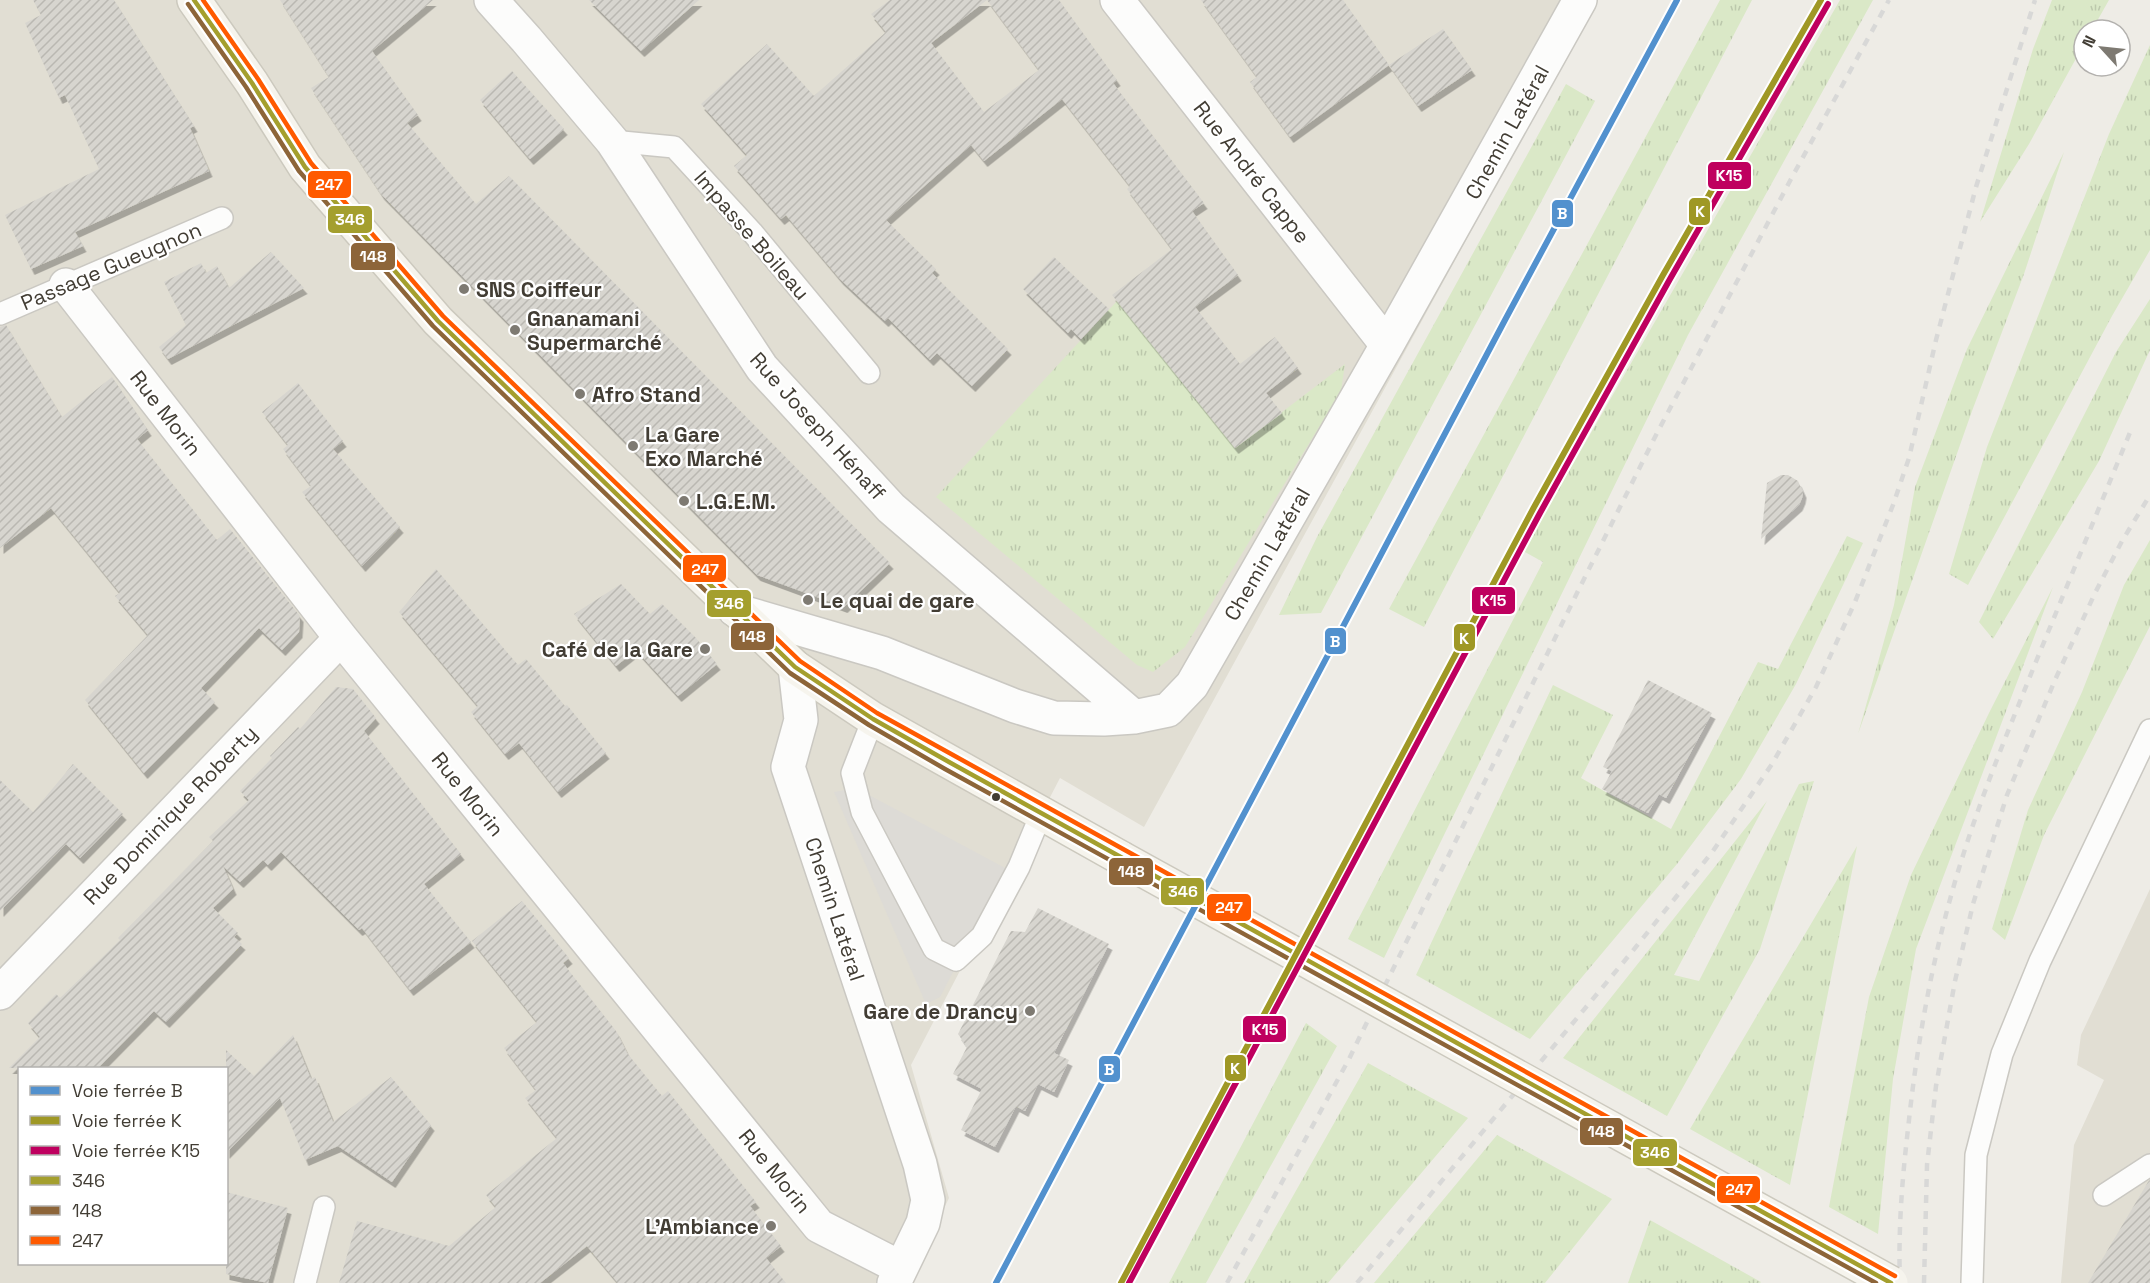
<svg xmlns="http://www.w3.org/2000/svg" width="2150" height="1283" font-family="'Space Grotesk',sans-serif">
<defs>
<pattern id="grass-tufts" width="24" height="20" patternUnits="userSpaceOnUse" patternTransform="scale(1.5)"><rect width="24" height="20" fill="#dae8c7"/><path d="M3 7l-1-3M5 7V3M7 7l1-3M15 17l-1-3M17 17v-4M19 17l1-3" fill="none" stroke="#bcc8ac"/></pattern>
<pattern id="building-hatch" width="6" height="6" patternUnits="userSpaceOnUse" patternTransform="scale(1.5)"><rect width="6" height="6" fill="#d7d5cf"/><path d="M-1 1l2-2M0 6l6-6M5 7l2-2" fill="none" stroke="#bab8b2"/></pattern>
<filter id="shadow"><feDropShadow dx="3.5" dy="6" stdDeviation="0" flood-color="#0004"/></filter>
</defs>
<rect width="100%" height="100%" fill="#eeece6"/>
<path fill="#e1ded3" fill-rule="evenodd" d="M0 0H1598L1144 827 1060 778 911 1065 949 1198 907 1283H0ZM20 1068H226V1264H20Z
M2150 889V1283H2061L2074 1145 2104 1080 2077 1065 2081 1035Z"/>
<path fill="url(#grass-tufts)" d="M1720 0H1752L1424 627 1389 609Z
M1840 0H1873L1688 335 1384 958 1348 939 1543 562 1523 551Z
M2052 0H2109L2092 30H2084V44L2029 144 1980 222 2033 49Z
M2150 45V250L2112 316 1968 585 1949 574 1987 447 2109 134Z
M1566 84 1595 101 1321 613 1279 615 1317 537Z
M2064 152 2024 274 1972 411 1858 734 1894 605 1915 487 1967 349Z
M2150 299V350L2099 461 1993 639 1979 622 2116 352Z
M1117 301 1235 448 1345 364 1341 391 1185 647 1153 672 1137 665 936 497Z
M1847 536 1863 543 1796 684 1741 779 1677 864 1530 1039 1416 975 1553 685 1613 715 1581 778 1671 829 1758 662 1778 669Z
M2150 540V626L2044 835 2005 940 1992 929 2028 810 2082 692 2124 585Z
M2053 587 1916 949 1893 1079 1878 1234 1829 1207 1869 997 1911 875 1989 713Z
M1814 781 1760 949 1667 1116 1563 1058 1767 801 1674 975 1699 981 1799 784Z
M1857 846 1790 1185 1690 1129Z
M1306 1023 1337 1046 1206 1283H1169Z
M1368 1063 1468 1118 1328 1283H1244Z
M1497 1135 1612 1199 1545 1283H1374Z
M1650 1220 1761 1282 1760 1283H1628Z"/>
<path fill="#dddbd6" d="M856 788 1007 869 940 997 926 1004 834 792Z"/>
<path fill="url(#building-hatch)" filter="url(#shadow)" d="M33 0H114L194 126 190 128 209 171 75 232 83 246 31 269 5 215 99 169 65 95 59 98 25 23 41 15Z
M280 0H433L372 51 418 115 407 123 476 204 509 176 890 563 844 607 757 575 381 194 311 88 329 77Z
M589 0H699L641 51Z
M890 0H987L931 43 984 112 1039 70 987 0H1059L1117 80 1113 83 1204 203 1192 211 1238 275 1195 307 1240 364 1275 337 1298 368 1266 393 1282 413 1235 448 1112 295 1172 249 1127 189 1130 186 1062 99 984 161 971 145 886 220 936 269 932 273 1008 349 972 386 937 353 930 360 888 318 885 321 840 279 786 215 781 219 734 166 747 155 701 104 767 44 814 96 886 32 871 14Z
M1201 0H1343L1389 65 1290 137 1250 82 1257 77Z
M1443 29 1472 70 1418 106 1389 65Z
M512 71 564 129 530 159 480 100Z
M271 252 304 288 168 359 159 347 186 325 164 282 201 263 206 273 217 266 229 288Z
M1054 257 1109 309 1081 339 1071 329 1068 333 1023 289Z
M6 325 62 417 112 377 148 430 137 439 217 540 230 529 300 616 299 632 282 650 259 628 201 688 215 702 144 773 85 700 148 635 115 596 120 593 51 508 0 548V327Z
M298 383 343 441 333 449 400 527 362 566 302 492 311 486 283 449 288 445 262 412Z
M1781 475H1788L1798 481 1803 492 1802 498 1799 505 1761 539 1767 483Z
M436 569 518 665 526 659 565 706 567 705 606 753 558 792 519 743 505 754 471 712 478 706 399 612Z
M621 584 650 614 662 604 696 638 717 664 678 696 636 650 616 666 574 614Z
M1648 680 1712 713 1666 798 1659 794 1648 813 1602 789 1612 771 1603 767Z
M336 687 353 689 376 718 364 731 461 854 424 884 471 942 410 990 362 928 359 930 281 852 268 865 263 860 240 882 223 866 233 889 213 908 238 933 234 937 242 944 166 1022 154 1011 98 1068H9L40 1037 28 1023 56 994 60 998 120 940 118 938 213 841 209 837 249 800 240 791 272 758 270 756 298 727 300 729Z
M73 764 123 814 80 858 66 844 0 911V780L33 812Z
M522 901 569 958 563 963 616 1031 627 1053 662 1096 668 1091 756 1202 750 1206 781 1246 766 1258 786 1283H618L587 1246 540 1283H339L357 1221 449 1246 496 1207 486 1195 557 1138 525 1098 536 1090 504 1048 537 1022 472 941Z
M1038 908 1109 944 1054 1053 1069 1060 1054 1092 1038 1084 1025 1111 1016 1106 995 1147 961 1130 982 1089 953 1074 967 1047 958 1034 1011 931 1025 932Z
M293 1035 311 1079 315 1077 333 1122 391 1077 431 1125 392 1182 338 1146 305 1160 280 1098 226 1153V1050L254 1076Z
M2150 1180V1283H2088L2148 1182Z
M226 1192 288 1208 268 1283 226 1274Z"/>
<g fill="none" stroke-linecap="round" stroke-linejoin="round">
<defs>
<path id="service" d="M612 141 674 147 752 232 869 373
M0 314 222 218
M873 719 852 773 862 812 934 949 956 960 982 936 1019 867 1041 814
M2104 1195 2150 1165
M305 1283 324 1207
M1972 1283 1976 1155 2002 1054 2040 961 2150 730"/>
<path id="minor" d="M491 0 526 39 612 141 762 368 891 508 1134 717
M1117 0 1387 345
M66 285 341 638 819 1226 901 1268
M735 610 882 653 1015 706 1054 718 1104 719 1134 717 1168 710 1192 685 1387 345 1580 0
M795 667 801 720 788 767 920 1164 928 1200 923 1223 894 1283
M0 993 341 638"/>
<path id="secondary" d="M194 0 252 83 305 167 438 321 795 667 873 719 1121 858"/>
</defs>
<use href="#service" stroke="#cac8c2" stroke-width="24"/>
<use href="#minor" stroke="#cac8c2" stroke-width="36"/>
<use href="#secondary" stroke="#ccc9be" stroke-width="36"/>
<use href="#service" stroke="#fcfcfb" stroke-width="21"/>
<use href="#minor" stroke="#fcfcfb" stroke-width="33"/>
<use href="#secondary" stroke="#f6f4ed" stroke-width="33"/>
<path stroke="#d8d8d7" stroke-width="4.5" stroke-dasharray="8 8" stroke-linecap="butt" d="M1227 1283 1349 1059 1579 589 1657 433 1791 179 1889 0
M1357 1283 1631 953 1713 851 1772 764 1816 687 1855 602 1893 505 1909 458 1936 340 1976 187 2035 0
M1900 1283C1898 1232 1902 1180 1908 1129 1918 1033 1936 938 1966 846 1986 784 2011 724 2035 664 2067 586 2099 508 2131 430
M1924 1283 1927 1165 1936 1086 1955 981 1973 904 2007 795 2055 680 2095 593 2122 541 2150 495"/>
<defs>
<path id="secondary-bridge" d="M1121 858 1891 1283"/>
</defs>
<use href="#secondary-bridge" stroke="#ccc9be" stroke-width="36" stroke-linecap="butt"/>
<use href="#secondary-bridge" stroke="#f6f4ed" stroke-width="33"/>
<defs>
<path id="bus-1" d="M194 0 252 83 305 167 438 321 795 667 873 719 949 762 1891 1283"/>
<path id="bus-2" d="M188 4 246 87 299 171 433 326 790 673 869 725 945 769 1876 1283"/>
<path id="bus-3" d="M203 0 258 79 311 163 443 316 800 661 877 713 953 755 1895 1276"/>
</defs>
<use href="#bus-1" stroke="#fff" stroke-width="9"/>
<use href="#bus-2" stroke="#fff" stroke-width="9"/>
<use href="#bus-3" stroke="#fff" stroke-width="9"/>
<use href="#bus-1" stroke="#a49f2e" stroke-width="4.5"/>
<use href="#bus-2" stroke="#8d6539" stroke-width="4.5"/>
<use href="#bus-3" stroke="#ff5a00" stroke-width="4.5"/>
<defs>
<path id="rail-1" d="M996 1283 1505 320 1677 0"/>
<path id="rail-2" d="M1121 1283 1533 509 1663 275 1821 0"/>
<path id="rail-3" d="M1129 1283 1540 513 1670 279 1828 4"/>
</defs>
<use href="#rail-1" stroke="#fff" stroke-width="10"/>
<use href="#rail-2" stroke="#fff" stroke-width="10"/>
<use href="#rail-3" stroke="#fff" stroke-width="10"/>
<use href="#rail-1" stroke="#5291ce" stroke-width="6"/>
<use href="#rail-2" stroke="#9f9825" stroke-width="6"/>
<use href="#rail-3" stroke="#bf005f" stroke-width="6"/>
</g>
<g fill="#7e7a72" stroke="#fff" stroke-width="2">
<circle cx="464" cy="289" r="6"/>
<circle cx="515" cy="330" r="6"/>
<circle cx="580" cy="394" r="6"/>
<circle cx="633" cy="446" r="6"/>
<circle cx="684" cy="501" r="6"/>
<circle cx="808" cy="600" r="6"/>
<circle cx="705" cy="649" r="6"/>
<circle cx="1030" cy="1011" r="6"/>
<circle cx="771" cy="1226" r="6"/>
</g>
<circle fill="#423d34" stroke="#fff" stroke-width="2" cx="996" cy="797" r="5"/>
<g text-anchor="middle" dominant-baseline="central" stroke-width="4.5" stroke-linejoin="round" paint-order="stroke">
<g font-size="21" fill="#423d34" stroke="#fff">
<text transform="translate(1507 132) rotate(-61)">Chemin Latéral</text>
<text transform="translate(1252 172) rotate(52)">Rue André Cappe</text>
<text transform="translate(752 235) rotate(49)">Impasse Boileau</text>
<text transform="translate(111 266) rotate(-23)">Passage Gueugnon</text>
<text transform="translate(166 413) rotate(52)">Rue Morin</text>
<text transform="translate(818 426) rotate(48)">Rue Joseph Hénaff</text>
<text transform="translate(1267 554) rotate(-60)">Chemin Latéral</text>
<text transform="translate(468 794) rotate(51)">Rue Morin</text>
<text transform="translate(170 815) rotate(-46)">Rue Dominique Roberty</text>
<text transform="translate(835 909) rotate(72)">Chemin Latéral</text>
<text transform="translate(775 1171) rotate(51)">Rue Morin</text>
</g>
<g font-size="21" font-weight="bold" fill="#423d34" stroke="#fff" text-anchor="start">
<text x="476" y="289">SNS Coiffeur</text>
<text x="527" y="318">Gnanamani<tspan x="527" dy="24">Supermarché</tspan></text>
<text x="592" y="394">Afro Stand</text>
<text x="645" y="434">La Gare<tspan x="645" dy="24">Exo Marché</tspan></text>
<text x="696" y="501">L.G.E.M.</text>
<text x="820" y="600">Le quai de gare</text>
<text x="693" y="649" text-anchor="end">Café de la Gare</text>
<text x="1018" y="1011" text-anchor="end">Gare de Drancy</text>
<text x="759" y="1226" text-anchor="end">L'Ambiance</text>
</g>
</g>
<g stroke="#fff" stroke-width="2">
<rect x="1707" y="161" width="45" height="29" rx="6" fill="#bf005f"/>
<rect x="307" y="170" width="45" height="29" rx="6" fill="#ff5a00"/>
<rect x="1688" y="197" width="23" height="29" rx="6" fill="#9f9825"/>
<rect x="1551" y="199" width="23" height="29" rx="6" fill="#5291ce"/>
<rect x="327" y="205" width="46" height="29" rx="6" fill="#a49f2e"/>
<rect x="350" y="242" width="46" height="29" rx="6" fill="#8d6539"/>
<rect x="682" y="554" width="45" height="29" rx="6" fill="#ff5a00"/>
<rect x="1471" y="586" width="45" height="29" rx="6" fill="#bf005f"/>
<rect x="706" y="589" width="46" height="29" rx="6" fill="#a49f2e"/>
<rect x="730" y="622" width="45" height="29" rx="6" fill="#8d6539"/>
<rect x="1453" y="623" width="23" height="29" rx="6" fill="#9f9825"/>
<rect x="1324" y="627" width="23" height="28" rx="6" fill="#5291ce"/>
<rect x="1108" y="857" width="46" height="29" rx="6" fill="#8d6539"/>
<rect x="1160" y="877" width="45" height="29" rx="6" fill="#a49f2e"/>
<rect x="1206" y="893" width="46" height="29" rx="6" fill="#ff5a00"/>
<rect x="1242" y="1015" width="45" height="28" rx="6" fill="#bf005f"/>
<rect x="1224" y="1054" width="23" height="28" rx="6" fill="#9f9825"/>
<rect x="1098" y="1055" width="23" height="28" rx="6" fill="#5291ce"/>
<rect x="1579" y="1117" width="45" height="29" rx="6" fill="#8d6539"/>
<rect x="1632" y="1138" width="46" height="29" rx="6" fill="#a49f2e"/>
<rect x="1716" y="1175" width="45" height="29" rx="6" fill="#ff5a00"/>
</g>
<g font-size="16" text-anchor="middle" font-weight="bold" fill="#fff">
<text x="1729" y="181">K15</text>
<text x="329" y="190">247</text>
<text x="1700" y="217">K</text>
<text x="1562" y="219">B</text>
<text x="350" y="225">346</text>
<text x="373" y="262">148</text>
<text x="705" y="575">247</text>
<text x="1493" y="606">K15</text>
<text x="729" y="609">346</text>
<text x="752" y="642">148</text>
<text x="1464" y="644">K</text>
<text x="1335" y="647">B</text>
<text x="1131" y="877">148</text>
<text x="1183" y="897">346</text>
<text x="1229" y="913">247</text>
<text x="1265" y="1035">K15</text>
<text x="1235" y="1074">K</text>
<text x="1109" y="1075">B</text>
<text x="1601" y="1137">148</text>
<text x="1655" y="1158">346</text>
<text x="1739" y="1195">247</text>
</g>
<rect x="18" y="1067" width="210" height="198" fill="#ffffff" stroke="#b3b1ae" stroke-width="1.5"/>
<rect x="30" y="1086" width="30" height="9" fill="#5291ce" stroke="#b3b1ae" stroke-width="1.5"/>
<text x="72" y="1097" font-size="18" fill="#423d34">Voie ferrée B</text>
<rect x="30" y="1116" width="30" height="9" fill="#9f9825" stroke="#b3b1ae" stroke-width="1.5"/>
<text x="72" y="1127" font-size="18" fill="#423d34">Voie ferrée K</text>
<rect x="30" y="1146" width="30" height="9" fill="#bf005f" stroke="#b3b1ae" stroke-width="1.5"/>
<text x="72" y="1157" font-size="18" fill="#423d34">Voie ferrée K15</text>
<rect x="30" y="1176" width="30" height="9" fill="#a49f2e" stroke="#b3b1ae" stroke-width="1.5"/>
<text x="72" y="1187" font-size="18" fill="#423d34">346</text>
<rect x="30" y="1206" width="30" height="9" fill="#8d6539" stroke="#b3b1ae" stroke-width="1.5"/>
<text x="72" y="1217" font-size="18" fill="#423d34">148</text>
<rect x="30" y="1236" width="30" height="9" fill="#ff5a00" stroke="#b3b1ae" stroke-width="1.5"/>
<text x="72" y="1247" font-size="18" fill="#423d34">247</text>
<g transform="translate(2102 48) rotate(297)"><circle r="28" fill="#ffffff" stroke="#b3b1ae" stroke-width="1.5"/>
<path d="M0-4.5L10 22L0 15L-10 22Z" fill="#7e7a72"/>
<text y="-9" font-size="16" font-weight="bold" text-anchor="middle" fill="#423d34">N</text>
</g>
</svg>
